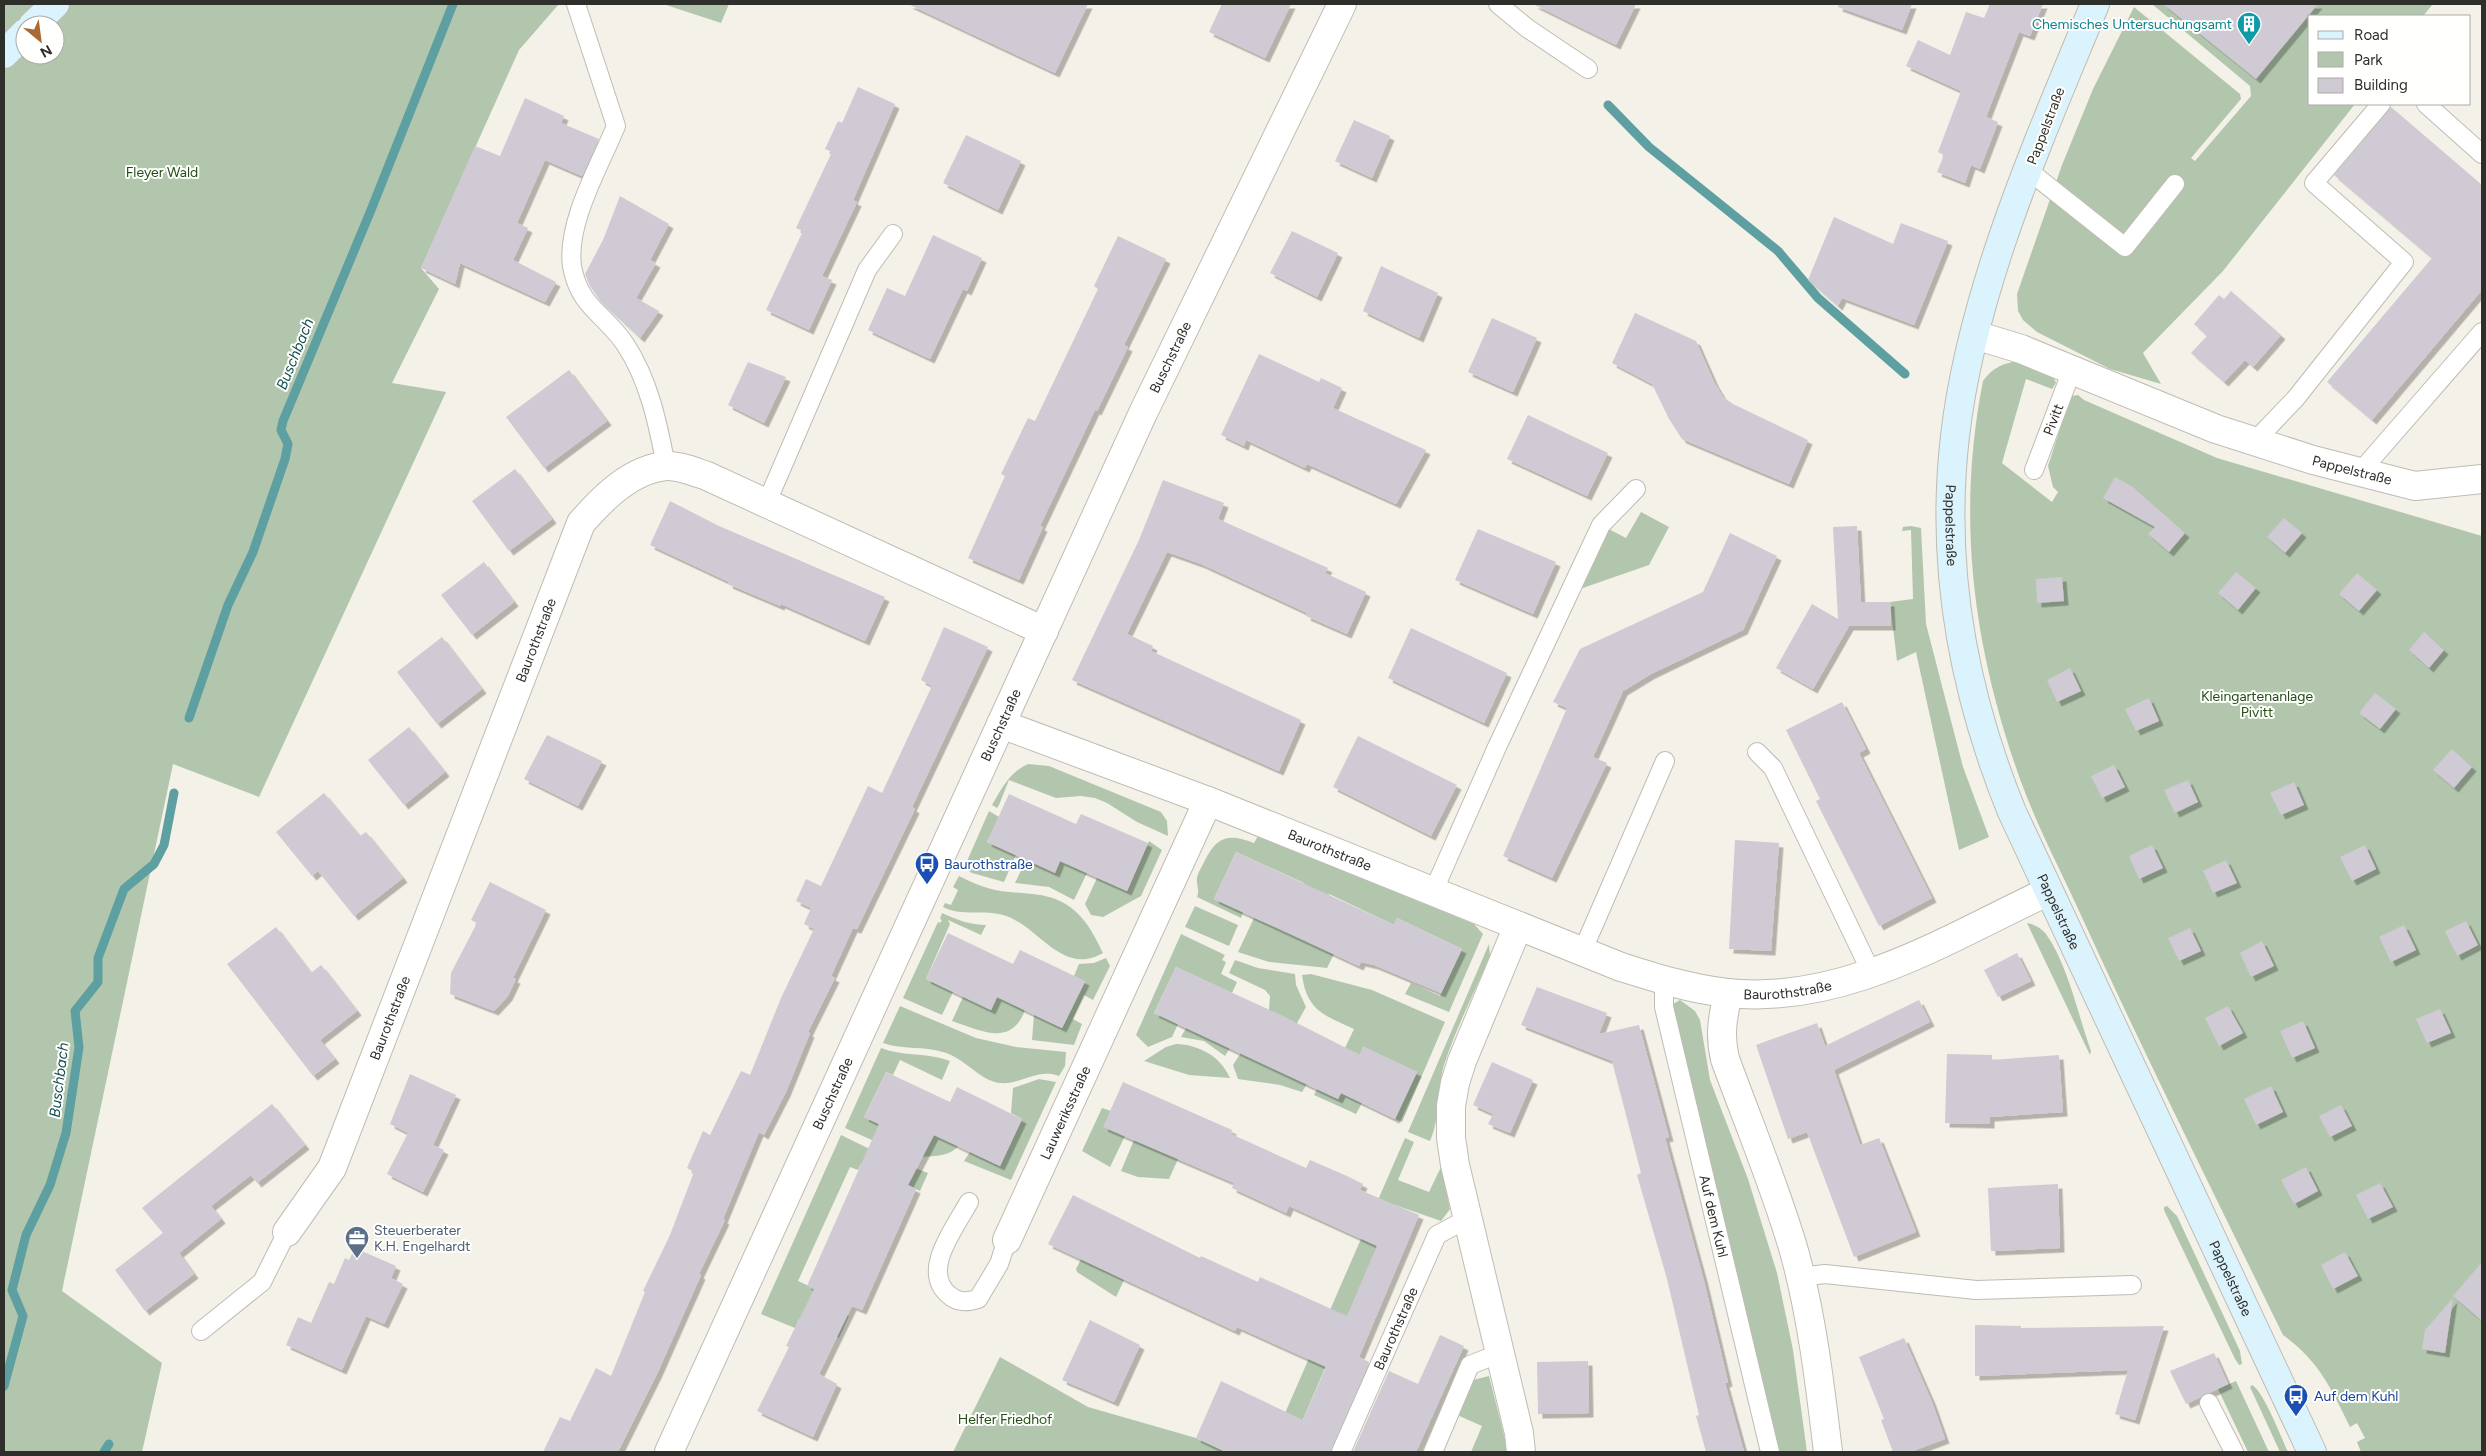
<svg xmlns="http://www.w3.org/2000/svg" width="2486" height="1456" font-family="Figtree,sans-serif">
<defs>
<filter id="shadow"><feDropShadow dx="4.5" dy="4.5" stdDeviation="0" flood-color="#0004"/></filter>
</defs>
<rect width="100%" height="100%" fill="#f4f1e8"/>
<path fill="#b2c6ad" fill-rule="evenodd" d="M4 4H559L519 50 421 268 439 289 392 383 446 392 259 797 173 764 62 1291 162 1363 142 1452H4ZM25 25H55V55H25Z
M663 4H729L721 23Z
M2152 4H2433L2423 16H2310V104H2355L2223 271 2143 353 2161 384 2110 369 2037 332 2023 320 2018 311 2017 294 2062 165 2093 89 2134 7 2240 94 2241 99 2191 158 2195 161 2251 96 2250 86Z
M2018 361 2053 376 2056 383 2052 389 2026 379 2002 463 2052 502 2058 492 2053 487 2048 466 2069 401 2072 396 2078 395 2084 400 2217 458 2482 536V1452H2361L2357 1442 2365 1438 2357 1423 2350 1427C2331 1388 2319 1361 2283 1335 2216 1198 2148 1062 2085 924 2063 875 2038 829 2020 779 1973 647 1956 518 1983 381 1992 368 2003 363 2018 361Z
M1641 512 1669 527 1649 565 1577 590 1601 525 1626 538Z
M1911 526 1921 528 1926 624 1963 767 1989 837 1959 850 1916 652 1897 661 1890 602 1913 599 1911 530 1902 531 1903 527Z
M1028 764 1049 766 1161 812 1167 821 1168 836 1137 822 1107 803 1095 798 1081 796 1056 798 1009 780 999 805 997 808 992 805C1002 788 1009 773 1028 764Z
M989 811 999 817 987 842 1016 855 1004 882 972 873 964 868Z
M1258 836 1474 924 1483 934 1449 1012 1405 994 1411 983 1440 996 1462 949 1397 918 1394 925 1329 894 1306 941 1334 954 1327 968 1269 962 1238 952 1254 918 1282 930 1304 883 1236 852 1214 899 1243 912 1241 918 1197 897C1200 890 1196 885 1197 878 1198 872 1203 865 1205 860 1218 835 1230 834 1254 843Z
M1149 841 1162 850 1141 896 1103 917 1091 915 1085 904 1097 878 1127 891Z
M1026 860 1060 861 1087 873 1074 900 1049 887 1015 883Z
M959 876C970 882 983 887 995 890 1027 896 1056 889 1081 917 1091 928 1097 941 1103 953 1061 977 1039 925 1003 915 983 909 963 917 943 907L945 903 951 905 958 890 953 887Z
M1195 906 1238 925 1229 946 1185 927Z
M942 913C957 920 971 925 986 925L981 935 948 920 950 924 926 979 953 992 942 1015 903 998 938 922 940 923 942 920 940 919Z
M2027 923C2034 924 2041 928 2046 934 2068 965 2078 1015 2091 1051L2090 1055Z
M1181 934 1225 955 1222 960 1226 962 1221 974 1237 982 1232 993 1176 967 1154 1013 1178 1024 1172 1037 1148 1047 1136 1035Z
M1489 944 1490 956C1475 991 1457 1026 1445 1062 1436 1088 1441 1117 1430 1141L1408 1132Z
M1106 958 1110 966 1093 1000 1084 995 1073 1019 1082 1024 1074 1045 1032 1040 1034 1015 1062 1028 1085 982 1074 976 1079 964 1094 963Z
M1235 960 1258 968 1295 974 1296 985 1306 1007 1297 1023 1307 1084 1302 1092 1280 1085 1238 1079 1233 1065 1269 1010 1270 996 1265 990 1229 973Z
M1311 974 1372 990 1445 1022 1402 1122 1395 1119 1417 1072 1363 1047 1360 1055 1345 1048 1354 1029C1324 1015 1307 1011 1302 975Z
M963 997 991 1010 997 997 1025 1010C1011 1048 980 1030 952 1021Z
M1680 1000 1695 1011 1700 1020 1710 1080 1748 1179 1777 1273 1793 1350 1807 1452H1778L1673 1009V1004Z
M900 1006 976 1038 1016 1047 1066 1052 1065 1066 1059 1076C1037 1068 1021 1085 1000 1083 980 1081 965 1058 943 1052 924 1046 903 1050 883 1043Z
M1186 1028 1230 1048 1225 1056 1204 1041 1181 1037Z
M1176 1044C1200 1045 1220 1056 1230 1078L1189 1075 1144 1061 1166 1047Z
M881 1048C903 1057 927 1052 950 1061L942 1080 900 1060 893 1075 886 1072 864 1117 891 1130 883 1145 845 1128Z
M1039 1079 1056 1082 1011 1180 964 1161 970 1152 1000 1166 1022 1119 1011 1113 1013 1088Z
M1317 1089 1338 1099 1341 1093 1362 1103 1356 1114 1314 1095Z
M1102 1108 1111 1111 1125 1136 1110 1167 1082 1151Z
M841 1135 884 1156 928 1173 920 1191 861 1164 858 1170 850 1167 798 1281 820 1291 817 1302 849 1316 839 1338 799 1319 795 1328 761 1314Z
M934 1135 958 1146C950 1157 932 1156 919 1157Z
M1405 1138 1414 1142 1398 1180 1429 1192 1441 1167 1450 1209 1441 1221 1395 1205 1289 1452H1248L1256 1436 1272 1443Z
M1134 1140 1178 1159 1169 1179 1138 1177 1121 1171Z
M2167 1206 2177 1216 2240 1351 2242 1364 2239 1365 2235 1359 2164 1210V1207Z
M1081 1259 1124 1280 1116 1297 1077 1272 1076 1269Z
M1000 1357 1088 1407 1196 1438 1226 1452H953Z
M1489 1376 1507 1447 1506 1452H1471L1482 1426 1457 1415 1473 1380Z
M2236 1381 2269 1452H2248L2218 1389Z
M2252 1385C2263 1390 2282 1439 2288 1452H2280L2250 1387Z"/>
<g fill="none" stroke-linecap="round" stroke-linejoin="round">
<path stroke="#5e9fa1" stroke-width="9" d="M1608 105 1649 147 1778 251 1818 298 1905 374
M189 718 228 605 253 552 285 459 288 444 281 430 283 421 371 210 453 4
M4 1386 23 1316 12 1290 26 1235 50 1185 66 1133 79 1047 75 1011 98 982V958L124 889 154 864 164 845 174 793
M104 1452 109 1444"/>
</g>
<path fill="#cfcad3" filter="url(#shadow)" d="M908 4H1088L1055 73Z
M1222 4H1291L1265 58 1209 32Z
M1533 4H1636L1616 45Z
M1839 4H1912L1902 30 1838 7Z
M1990 4H2043L2030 36 2019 32 1986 117 1998 122 1980 169 1971 165 1965 183 1937 172 1944 155 1938 152 1961 91 1906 66 1918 40 1950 55 1966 12 1984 18Z
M2163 4H2318L2256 79Z
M858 87 895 104 853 200 857 202 822 276 832 280 809 330 766 310 803 231 796 228 832 152 825 149 838 121 842 123Z
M525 98 564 116 561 123 599 139 582 176 545 160 517 223 528 228 513 260 556 282 545 302 460 263 455 284 421 268 475 146 500 156Z
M2391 107 2482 185V290L2372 420 2327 382 2432 258 2334 175Z
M1354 120 1390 136 1372 178 1335 161Z
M966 135 1021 161 998 210 943 183Z
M620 196 669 224 650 260 656 263 636 298 659 311 640 338 601 302 590 286 585 274 603 240Z
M1834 217 1893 244 1901 223 1948 241 1914 325 1842 298 1838 306 1808 280Z
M1292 231 1338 253 1317 297 1270 273Z
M933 235 982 258 967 291 963 289 930 359 868 330 887 288 905 296Z
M1118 236 1166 259 1124 345 1128 347 1097 411 1095 410 1040 526 1043 527 1019 580 968 558 1005 476 1001 474 1028 418 1035 421 1098 289 1094 286Z
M1381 266 1438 293 1419 338 1363 311Z
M2231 291 2281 335 2253 367 2245 360 2224 382 2191 353 2207 336 2194 324 2219 295 2224 299Z
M1635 313 1696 341 1714 382 1723 397 1733 404 1808 440 1789 484 1682 439 1669 419 1652 384 1612 363Z
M1492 318 1537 338 1513 392 1468 372Z
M1259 354 1319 382 1321 378 1342 388 1333 408 1426 450 1396 504 1307 464 1305 468 1246 440 1244 446 1221 435Z
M748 362 786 377 764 423 728 405Z
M569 370 607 421 544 468 506 417Z
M1528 415 1608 453 1587 496 1507 459Z
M515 469 552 519 509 551 472 501Z
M2115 477 2133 487 2185 533 2169 552 2148 534 2155 527 2103 498Z
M1163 480 1224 503 1218 519 1328 568 1325 573 1366 592 1347 634 1306 616 1307 613 1201 564 1167 552 1127 634 1153 646 1151 651 1301 720 1279 771 1072 680 1139 540Z
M670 501 719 526 885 597 865 641 781 604 780 606 728 584 729 582 650 545Z
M2284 518 2302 533 2285 553 2267 537Z
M1857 526 1861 602H1890L1891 626H1849L1813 689 1776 668 1812 604 1838 619 1833 527Z
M1478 529 1556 562 1533 614 1455 580Z
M1730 533 1777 556 1743 630 1651 674 1623 691 1593 757 1607 763 1552 878 1503 856 1567 708 1553 702 1580 649 1703 592Z
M484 562 514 602 472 635 441 595Z
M2236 572 2256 588 2238 610 2218 593Z
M2357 573 2377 590 2359 611 2339 594Z
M2062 577 2064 601 2037 603 2036 579Z
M944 627 988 647 912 807 915 809 857 929 853 928 831 976 835 978 808 1032 810 1033 786 1092 764 1135 759 1132 723 1219 725 1220 699 1274 701 1275 657 1374 618 1452H543L560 1417 570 1421 596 1368 611 1376 645 1292 643 1291 670 1235 694 1172 687 1168 703 1131 710 1135 741 1071 750 1075 781 998 814 929 804 924 811 908 796 901 806 879 821 886 868 786 882 793 932 686 921 680Z
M1411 628 1507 673 1484 723 1388 678Z
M2424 632 2444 650 2429 668 2409 650Z
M442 637 482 689 437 724 397 672Z
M2070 668 2081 691 2057 702 2047 680Z
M2375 693 2396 709 2380 729 2359 713Z
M2149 698 2159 721 2136 731 2125 709Z
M1842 702 1866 749 1859 753 1932 898 1879 926 1816 801 1820 799 1786 730Z
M409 727 445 772 404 805 368 760Z
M547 735 602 761 578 806 524 779Z
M1358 736 1457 785 1431 836 1333 787Z
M2452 749 2472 767 2454 788 2433 770Z
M2114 765 2125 787 2102 798 2091 776Z
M2188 780 2198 802 2175 813 2164 790Z
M2294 782 2304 805 2281 815 2270 793Z
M324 793 360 836 366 832 403 878 354 916 318 871 312 876 276 832Z
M1009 794 1076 824 1081 814 1148 843 1127 891 1060 861 1055 873 987 842Z
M1735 840 1779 843 1771 951 1729 949Z
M2152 845 2163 868 2139 879 2129 856Z
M2365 845 2376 869 2352 881 2340 857Z
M1236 852 1394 925 1397 918 1462 949 1441 993 1374 965 1361 962 1359 966 1214 899Z
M2226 860 2237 883 2213 893 2203 871Z
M490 882 546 910 513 978 516 979 508 996 494 1011 450 994 451 973 477 923 471 920Z
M2466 921 2478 945 2457 956 2445 931Z
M2404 925 2416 950 2391 962 2379 937Z
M276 927 311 973 321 965 357 1011 320 1040 335 1059 313 1076 227 964Z
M2190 928 2201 951 2179 961 2168 938Z
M948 933 1013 964 1020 950 1085 981 1062 1028 997 997 991 1010 926 979Z
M2262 941 2274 966 2251 977 2240 953Z
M2017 953 2031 981 1998 997 1984 970Z
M1176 967 1283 1016 1360 1055 1363 1046 1417 1072 1395 1119 1341 1093 1338 1099 1154 1013Z
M1537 987 1607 1013 1599 1034 1639 1025 1669 1137 1665 1138 1704 1281 1728 1382 1725 1383 1744 1452H1706L1696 1416 1699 1415 1667 1279 1637 1175 1641 1173 1612 1061 1521 1025Z
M1919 1000 1930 1022 1834 1070 1860 1145 1879 1138 1916 1232 1854 1257 1807 1132 1788 1139 1756 1045 1817 1023 1825 1046Z
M2228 1006 2243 1033 2219 1046 2205 1018Z
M2440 1009 2451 1033 2427 1043 2416 1019Z
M2303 1021 2315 1048 2292 1058 2280 1031Z
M1947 1054 1992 1055V1060L2059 1055 2063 1112 1990 1117V1124L1945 1123Z
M1492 1062 1533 1080 1510 1133 1488 1124 1493 1114 1473 1105Z
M886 1072 950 1102 957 1087 1022 1119 1000 1166 934 1135 908 1185 916 1189 862 1310 852 1306 819 1374 837 1384 813 1437 757 1411 789 1347 786 1346 814 1289 807 1286 879 1124 864 1117Z
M410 1074 456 1095 433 1145 444 1150 423 1192 387 1174 408 1133 390 1124Z
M1123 1082 1232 1130 1231 1134 1306 1168 1310 1160 1347 1176 1363 1184 1360 1190 1419 1215 1359 1357 1369 1362 1331 1452H1226L1196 1438 1221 1381 1303 1420 1326 1367 1237 1327 1235 1331 1048 1244 1073 1195 1200 1258 1201 1256 1258 1282 1260 1277 1347 1316 1377 1246 1289 1206 1286 1213 1232 1188 1234 1183 1103 1127Z
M2271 1086 2283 1112 2256 1125 2244 1099Z
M272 1104 305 1145 257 1183 251 1175 211 1206 221 1219 179 1253 194 1274 145 1311 115 1270 163 1233 142 1208Z
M2341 1105 2352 1126 2330 1137 2319 1116Z
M2306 1167 2318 1191 2294 1204 2281 1180Z
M2380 1183 2393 1207 2368 1219 2356 1195Z
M2058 1184 2060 1248 1991 1251 1988 1188Z
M355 1248 396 1266 391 1278 403 1284 384 1324 366 1316 342 1370 286 1345 298 1317 311 1323 329 1282 334 1284 345 1258 349 1260Z
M2345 1252 2358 1276 2333 1289 2321 1265Z
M2482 1262V1321L2453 1296Z
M2453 1298 2445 1353 2422 1349 2425 1330Z
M1090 1320 1140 1345 1114 1402 1062 1380Z
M1975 1325 2021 1326V1328L2164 1326 2135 1420 2115 1414 2128 1370 1975 1376Z
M1440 1335 1464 1346 1416 1452H1353L1389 1371 1418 1384Z
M1904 1338 1932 1402 1945 1439 1910 1452H1893L1881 1420 1884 1419 1859 1357Z
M2214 1353 2228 1384 2186 1404 2170 1371Z
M1588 1361 1589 1413 1538 1414 1537 1362Z"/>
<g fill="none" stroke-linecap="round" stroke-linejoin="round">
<defs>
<g id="lane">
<path d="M576 4 616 126C600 165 566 223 572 266 579 307 605 314 625 344 649 380 658 424 666 466"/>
<path d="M1498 4 1527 28 1588 69"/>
<path d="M2426 104 2482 154"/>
<path d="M2029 171 2125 247 2175 184"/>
<path d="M2255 441 2296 398 2404 262 2314 183 2381 104"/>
<path id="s1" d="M2034 470 2072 370"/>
<path d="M2360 472 2482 332"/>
<path d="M767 502 867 270 893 234"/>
<path d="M1757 752 1773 768 1872 974"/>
<path d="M1433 892 1497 747 1601 525 1636 489"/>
<path d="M1582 952 1665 761"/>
<path id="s2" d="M1664 981V1007L1770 1452"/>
<path d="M969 1202C955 1228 920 1271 949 1295 958 1303 967 1302 978 1299L999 1264 1007 1240"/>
<path d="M1800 1277 1825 1274 1976 1290 2132 1285"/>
<path d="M201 1331 262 1282 287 1232"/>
<path d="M2209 1403 2234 1452"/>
<path id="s3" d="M1341 1452 1437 1235 1467 1219"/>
<path d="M1433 1452 1470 1365 1498 1354"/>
</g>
<g id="street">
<path id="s4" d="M1975 335 2021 349 2216 429 2313 460 2415 486 2482 479"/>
<path id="s5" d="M1001 724 1208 801 1621 967C1656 978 1691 989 1727 993 1845 1005 1946 939 2047 892"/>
<path d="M1518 926 1462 1061 1455 1083 1451 1106V1138L1455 1165 1519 1433 1521 1452"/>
<path d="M1728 993C1723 1016 1719 1035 1725 1059 1748 1122 1775 1186 1794 1251 1812 1316 1820 1385 1828 1452"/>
<path id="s6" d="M287 1232 332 1168 581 523C603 498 631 469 666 466 678 465 695 472 707 476L1044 631"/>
<path id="s7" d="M1007 1240 1208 801"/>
<path id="s8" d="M669 1452 1143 413 1342 4"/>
</g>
<g id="secondary">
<path id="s9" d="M2095 4C2039 140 1972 289 1955 436 1940 565 1963 692 2012 812L2312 1452"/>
<path d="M33 25 55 4"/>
<path d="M4 54 25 33"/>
</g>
</defs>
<use href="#lane" stroke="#bfbcb3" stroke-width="20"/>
<use href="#street" stroke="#bfbcb3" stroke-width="30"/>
<use href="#secondary" stroke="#bfbcb3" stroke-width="30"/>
<use href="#lane" stroke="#fff" stroke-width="18"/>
<use href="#street" stroke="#fff" stroke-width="28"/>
<use href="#secondary" stroke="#dbf3fd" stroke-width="28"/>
</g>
<defs>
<symbol id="building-pin" viewBox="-11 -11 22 30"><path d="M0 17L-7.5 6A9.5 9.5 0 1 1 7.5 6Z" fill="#0f9aa8" stroke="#fffffd"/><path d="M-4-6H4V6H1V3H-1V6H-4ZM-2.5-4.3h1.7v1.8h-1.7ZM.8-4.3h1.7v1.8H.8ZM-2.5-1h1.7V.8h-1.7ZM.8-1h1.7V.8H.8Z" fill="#fff"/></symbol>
<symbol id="bus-pin" viewBox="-11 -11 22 30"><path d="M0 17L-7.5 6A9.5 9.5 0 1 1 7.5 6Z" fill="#1a4fb4" stroke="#fffffd"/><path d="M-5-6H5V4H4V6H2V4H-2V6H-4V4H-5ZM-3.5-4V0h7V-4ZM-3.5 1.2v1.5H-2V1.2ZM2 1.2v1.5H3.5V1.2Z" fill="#fff"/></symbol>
<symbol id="office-pin" viewBox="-11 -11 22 30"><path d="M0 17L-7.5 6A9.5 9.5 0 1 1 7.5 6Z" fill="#5c6f8a" stroke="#fffffd"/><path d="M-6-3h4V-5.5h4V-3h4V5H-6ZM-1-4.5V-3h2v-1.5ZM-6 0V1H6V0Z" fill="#fff"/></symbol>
</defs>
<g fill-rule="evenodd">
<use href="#building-pin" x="2235" y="10" width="28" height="38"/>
<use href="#bus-pin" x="913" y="850" width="28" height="38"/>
<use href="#office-pin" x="343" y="1224" width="28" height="38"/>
<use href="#bus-pin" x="2282" y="1382" width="28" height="38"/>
</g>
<g text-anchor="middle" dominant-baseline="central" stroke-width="4" stroke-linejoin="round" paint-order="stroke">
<g font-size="14" fill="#0d838f" stroke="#fffffd" text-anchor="end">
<text x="2232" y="24">Chemisches Untersuchungsamt</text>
</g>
<g font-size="14" fill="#2e2e2a" stroke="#fffffd">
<text transform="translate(2046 126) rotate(-69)">Pappelstraße</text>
<text stroke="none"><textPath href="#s8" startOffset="1204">Buschstraße</textPath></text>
<text stroke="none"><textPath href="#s1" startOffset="54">Pivitt</textPath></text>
<text stroke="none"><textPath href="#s4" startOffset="401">Pappelstraße</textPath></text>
<text stroke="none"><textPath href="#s9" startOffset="545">Pappelstraße</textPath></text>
<text stroke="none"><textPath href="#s6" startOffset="644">Baurothstraße</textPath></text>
<text stroke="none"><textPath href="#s8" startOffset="799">Buschstraße</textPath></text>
<text stroke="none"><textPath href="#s5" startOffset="352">Baurothstraße</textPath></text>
<text stroke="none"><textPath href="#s9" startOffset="950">Pappelstraße</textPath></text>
<text stroke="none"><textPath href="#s5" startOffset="836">Baurothstraße</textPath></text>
<text stroke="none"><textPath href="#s6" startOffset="239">Baurothstraße</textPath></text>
<text stroke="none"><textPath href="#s8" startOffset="394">Buschstraße</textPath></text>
<text stroke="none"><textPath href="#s7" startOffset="140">Lauweriksstraße</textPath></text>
<text stroke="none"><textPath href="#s2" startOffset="241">Auf dem Kuhl</textPath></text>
<text stroke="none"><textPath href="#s9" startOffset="1355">Pappelstraße</textPath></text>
<text stroke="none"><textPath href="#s3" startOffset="135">Baurothstraße</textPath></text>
</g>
<g font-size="14" fill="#224d16" stroke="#fffffd">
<text x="162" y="172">Fleyer Wald</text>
<text x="2257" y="696">Kleingartenanlage<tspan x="2257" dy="16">Pivitt</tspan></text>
<text x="1005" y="1419">Helfer Friedhof</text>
</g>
<g font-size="14" fill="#164399" stroke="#fffffd" text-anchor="start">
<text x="944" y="864">Baurothstraße</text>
<text x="2314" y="1396">Auf dem Kuhl</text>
</g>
<g font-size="14" fill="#4e5e75" stroke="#fffffd" text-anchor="start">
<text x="374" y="1230">Steuerberater<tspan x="374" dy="16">K.H. Engelhardt</tspan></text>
</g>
<g font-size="15" font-style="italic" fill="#114c4e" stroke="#fffffd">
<text transform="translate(295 354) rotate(-68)">Buschbach</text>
<text transform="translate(59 1080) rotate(-83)">Buschbach</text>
</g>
</g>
<rect width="2486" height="1456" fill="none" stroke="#2e2e2a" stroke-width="10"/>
<rect x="2308" y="15" width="162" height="90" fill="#fffffd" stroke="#ababa9"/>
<rect x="2318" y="31" width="25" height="8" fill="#dbf3fd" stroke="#ababa9"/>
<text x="2354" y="40" font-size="15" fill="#2e2e2a">Road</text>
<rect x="2318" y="52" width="25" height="15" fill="#b2c6ad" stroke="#ababa9"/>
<text x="2354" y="65" font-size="15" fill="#2e2e2a">Park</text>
<rect x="2318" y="78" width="25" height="15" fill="#cfcad3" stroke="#ababa9"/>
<text x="2354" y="90" font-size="15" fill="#2e2e2a">Building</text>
<g transform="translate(40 40) rotate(151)"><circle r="24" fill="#fffffd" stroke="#ababa9"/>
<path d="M0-4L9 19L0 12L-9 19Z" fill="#aa6933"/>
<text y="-8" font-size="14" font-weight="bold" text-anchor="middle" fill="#2e2e2a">N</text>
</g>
</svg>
